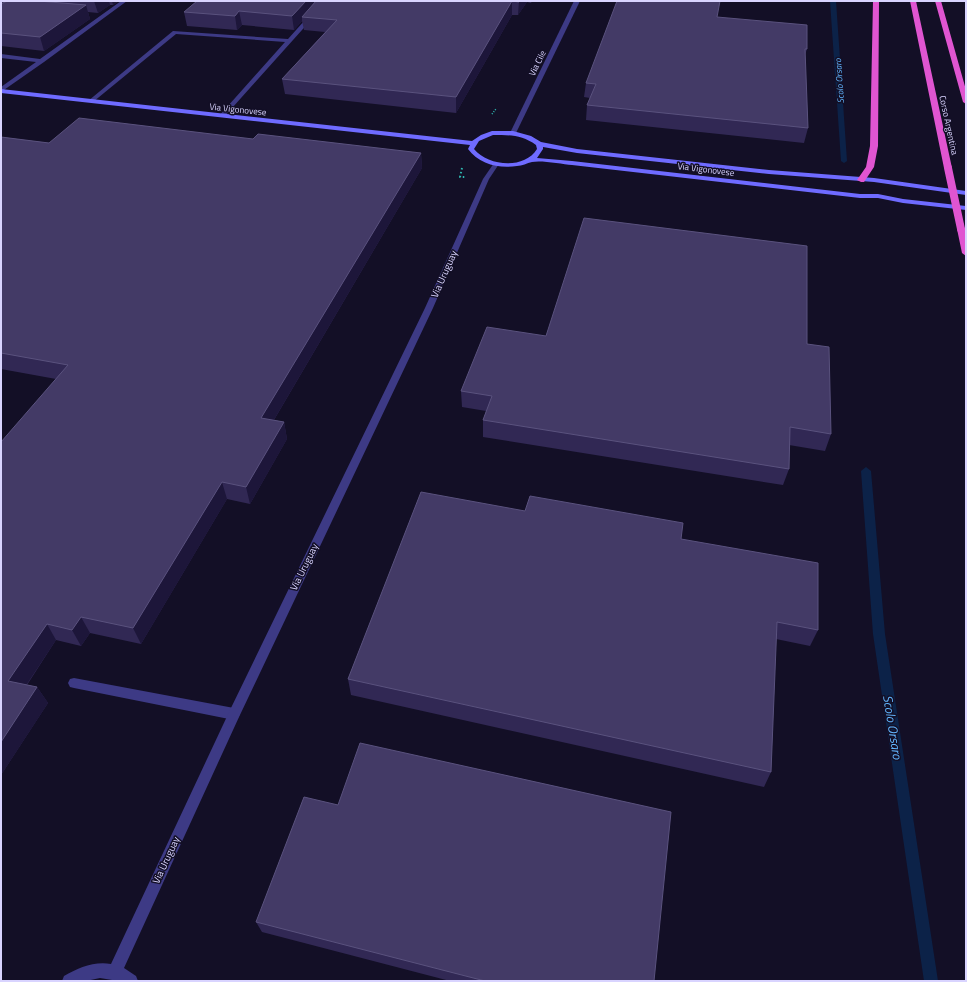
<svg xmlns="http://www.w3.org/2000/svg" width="967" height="982" font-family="'Titillium Web',sans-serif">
<rect width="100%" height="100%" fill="#130f26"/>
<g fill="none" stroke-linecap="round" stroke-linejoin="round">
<path fill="#0c2248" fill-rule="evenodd" d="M830 1H836L847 161 844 163 841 161Z
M866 467 871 471 885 634 938 981H924L873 634 861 471Z"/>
<path stroke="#2fb8b0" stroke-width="1.5" stroke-dasharray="1 1.5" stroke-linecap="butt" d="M492 114 496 109"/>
<path stroke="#2fb8b0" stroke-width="2" stroke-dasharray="1.5 2.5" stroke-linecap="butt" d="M462 168 460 177H465"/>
<path fill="#3d3a85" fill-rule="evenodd" d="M121 1H127L44 62 1 92V87L36 62 1 58V54L40 59Z
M322 1H328L224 117 219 116 285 42 176 34 93 102 88 101 173 31 288 39Z
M74 678 234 708 238 710 240 714 238 718 234 720 74 688 70 687 68 683 70 679Z"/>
<path fill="#3d3a85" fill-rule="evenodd" d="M574 1H580L516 133 511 134 510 133Z"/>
<path fill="#3d3a85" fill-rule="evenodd" d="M494 163 499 164 489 179 433 308 239 717 124 968 136 976 138 981H118L100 978 86 981H62L64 976C78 968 94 961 111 964L230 710 425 308 483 179Z"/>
<path fill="#6f6bff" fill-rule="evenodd" d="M1 89 472 141 481 135 492 131H513L531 136 541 142 577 149 769 170 874 178 966 191V195L874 182 769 174 577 153 543 147V149L537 158 572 161 860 194H878L903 199 966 206V210L903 203 878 198H860L572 165C562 164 541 160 532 162 527 163 522 166 517 166 499 169 479 164 468 149L470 145 1 93ZM493 135C509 135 522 135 536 145L537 149C524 170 488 166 474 149L479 141Z"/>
<path fill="#e055d1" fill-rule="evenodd" d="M873 1H879L878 146 874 167 864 182H861L857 180 866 167 870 146Z
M910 1H916L952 168 948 170 944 168Z
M935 1H941L966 90V104L963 102Z
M958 227H964L965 229 966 256 962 253 957 229Z"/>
<path stroke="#e055d1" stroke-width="8" d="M948 168 961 229"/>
</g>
<path fill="#312854" d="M1 1H119L113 5H110L98 13 88 12 90 19 44 51 1 46Z
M197 1H532L531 3 527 2 518 15H512L456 113 285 94 282 79 325 32 304 30 302 21 294 30 242 25 237 30 187 26 184 12Z
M717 17 807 49 805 55 808 128 804 143 586 120 587 105 590 98 584 97 586 83Z
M1 137 49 143 253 139 421 153 422 168 274 420 284 422 287 439 250 504 227 499 141 644 90 633 81 646 56 640 27 685 37 687 48 703 1 775 56 379 1 369Z
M546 336 807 344 831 434 825 451 789 445V469L783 485 483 437V420L486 411 462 407 461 391Z
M525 511 681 539 818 630 810 646 776 639 771 772 764 787 351 695 348 679Z
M256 922 654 981H450L262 932Z"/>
<path fill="#1d163a" d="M94 1H109L110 5 98 13Z
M112 1H119L113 5Z
M306 1H320L302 17V21L294 30 292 16Z
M512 1V15L456 113V97Z
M519 1H527V2L518 15Z
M86 5 90 19 44 51 40 37Z
M239 11 242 25 237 30 235 16Z
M421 153 422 168 265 435 261 418Z
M284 422 287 439 250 504 246 487Z
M222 482 227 499 141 644 133 628Z
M81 617 90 633 81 646 72 630Z
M47 624 56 640 19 696 8 681Z
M37 687 48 703 1 775V742Z"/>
<path fill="#433a66" stroke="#5a527e" d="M7 1H38L86 5 40 37 1 33V4Z
M197 1H306L292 16 239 11 235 16 184 12Z
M316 1H519V2L512 1 456 97 282 79 337 20 302 17Z
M617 1H720L717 17 807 25V49H805L808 128 587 105 596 84 586 83Z
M79 118 253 139 258 134 421 153 261 418 284 422 246 487 222 482 133 628 81 617 72 630 47 624 8 681 37 687 1 742V442L68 365 1 353V137L49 143Z
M584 218 807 246V344L829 347 831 434 790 427 789 469 483 420 492 396 461 391 487 327 546 336Z
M421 492 525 511 530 496 683 523 681 539 818 563V630L777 622 771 772 348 679Z
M360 743 671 812 654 981H485L256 922 304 797 338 805Z"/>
<g text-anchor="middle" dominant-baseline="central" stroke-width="3" stroke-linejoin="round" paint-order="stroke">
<g font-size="9" fill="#d9d4ff" stroke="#130f26">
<text transform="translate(537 63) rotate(-64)">Via Cile</text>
<text transform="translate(238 109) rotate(6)">Via Vigonovese</text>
<text transform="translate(949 125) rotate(78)">Corso Argentina</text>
<text transform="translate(706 169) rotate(7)">Via Vigonovese</text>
</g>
<g font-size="9" font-style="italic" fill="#62b6ff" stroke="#130f26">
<text transform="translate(839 81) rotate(-94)">Scolo Orsaro</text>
</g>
<g font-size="10" fill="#d9d4ff" stroke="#130f26">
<text transform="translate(444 274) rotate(-66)">Via Uruguay</text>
<text transform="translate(304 567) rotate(-64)">Via Uruguay</text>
<text transform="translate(166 860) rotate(-65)">Via Uruguay</text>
</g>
<g font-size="13" font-style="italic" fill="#62b6ff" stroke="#130f26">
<text transform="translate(893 727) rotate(81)">Scolo Orsaro</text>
</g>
</g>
<rect width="967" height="982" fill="none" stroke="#d9d4ff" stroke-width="4"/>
</svg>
